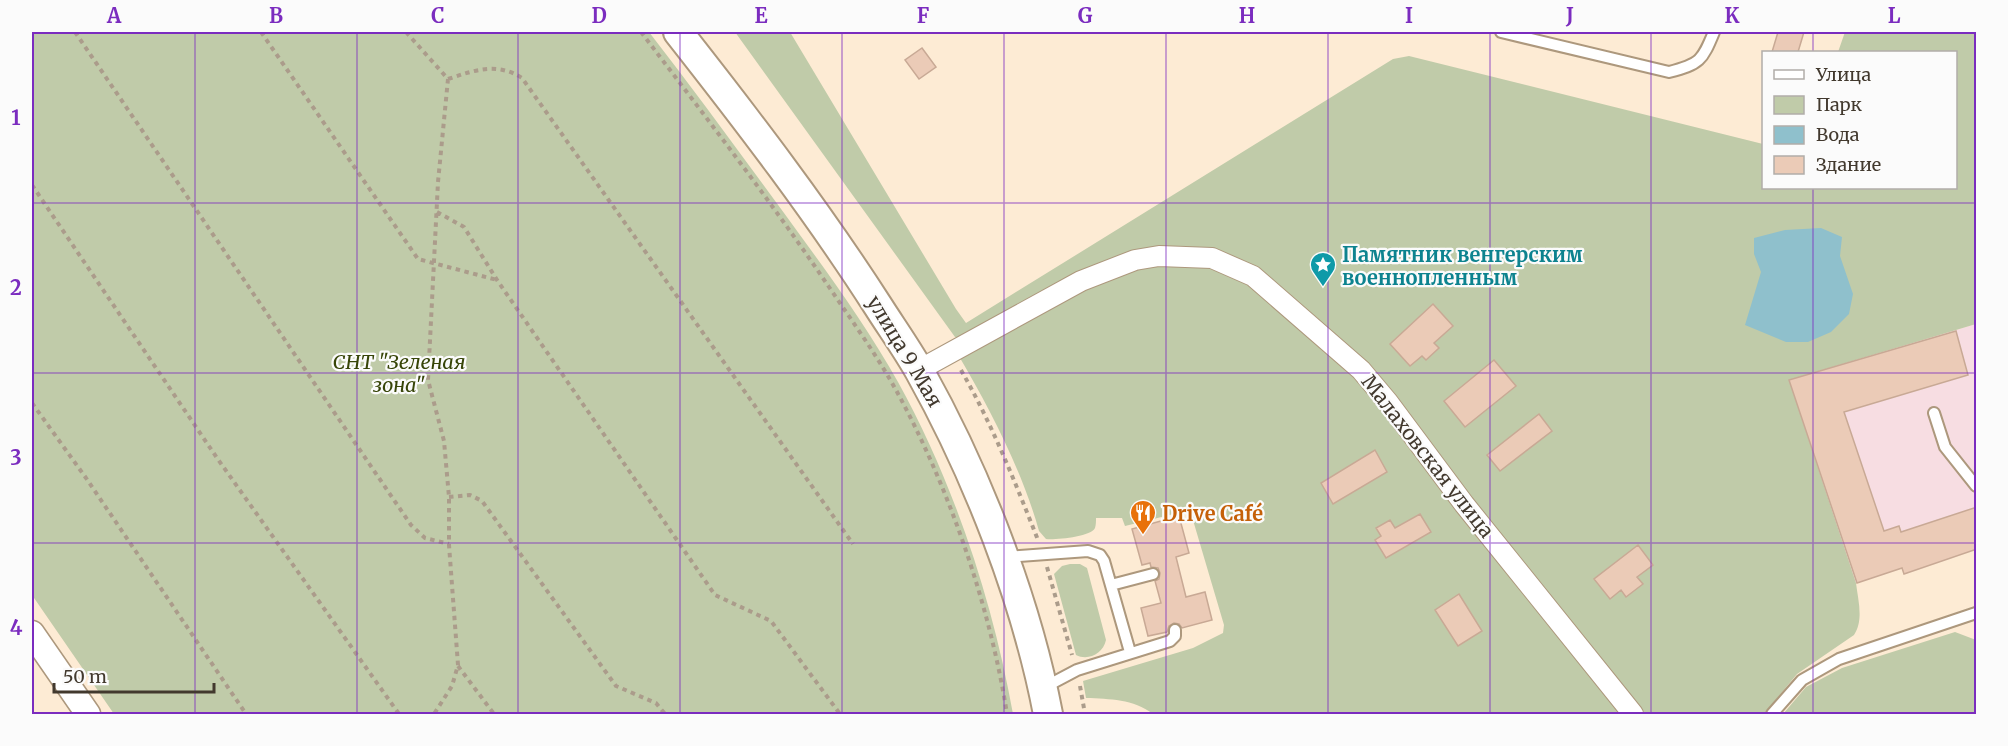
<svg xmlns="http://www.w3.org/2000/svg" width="2008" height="746" font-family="Merriweather,serif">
<rect width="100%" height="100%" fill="#fdebd4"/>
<path fill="#f7dde2" d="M1976 324V549L1902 568 1856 583 1789 380Z"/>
<path fill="#c0cba9" d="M32 32H649C695 91 739 152 784 213 824 268 865 323 898 382 954 483 993 602 1013 714H114L32 595Z
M735 32H790L956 309 966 323 1393 59 1409 56 1763 144 1764 188H1956V52H1838L1845 32H1976V324L1789 380 1856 583C1858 600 1864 620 1854 635L1797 674 1764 714H1642L1366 364 1256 273 1157 251 962 338 955 337Z
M1197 262 1248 283 1354 372 1623 714H1153C1133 699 1110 699 1086 698L1083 681 1193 648 1223 633 1224 625 1190 510 1125 526 1122 518H1096C1096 521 1096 525 1095 528 1091 537 1055 540 1046 539L1039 531C1023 473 990 409 960 358L1088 288 1137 266Z
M1070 564H1080L1087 568 1106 640C1103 654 1088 661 1076 655L1054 574 1062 566Z
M1955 632 1976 640V714H1783L1806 687 1842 668Z"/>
<path fill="#8fc0cc" d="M1821 228 1842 237 1840 256 1853 294 1849 314 1831 332 1808 342H1786L1745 325 1761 272 1754 254V238L1785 230Z"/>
<path fill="#ebcbb7" stroke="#c8a995" stroke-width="1.5" d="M1778 32H1804L1798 52H1772Z
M922 48 936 67 919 79 905 60Z
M1433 304 1453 326 1434 343 1439 348 1426 360 1422 356 1410 366 1390 344Z
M1956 331 1968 375 1844 412 1884 531 1899 526 1901 532 1977 507V549L1904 574 1902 568 1857 583 1789 380Z
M1494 360 1516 386 1465 427 1444 401Z
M1539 414 1552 431 1500 471 1487 455Z
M1375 450 1387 472 1333 504 1321 483Z
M1420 514 1431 532 1386 558 1375 540 1381 536 1376 528 1390 520 1395 528Z
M1179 516 1189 553 1176 557 1186 597 1205 592 1212 620 1182 628 1179 624 1174 623 1169 626 1167 632 1148 636 1141 608 1161 603 1155 581 1159 579 1160 573 1158 568 1151 567 1150 563 1142 565 1132 529Z
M1638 545 1653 565 1637 577 1643 584 1626 597 1621 590 1610 599 1594 579Z
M1459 594 1482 631 1458 646 1435 610Z"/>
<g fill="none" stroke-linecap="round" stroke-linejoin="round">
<defs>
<path id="service" d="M1501 32 1669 72C1700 64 1702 61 1714 32
M1934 413 1945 447 1976 486
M1006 557 1088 551 1100 555 1104 561 1130 652
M1111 585 1153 574
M1043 688 1077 670 1170 641 1175 636V630
M1772 714 1802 680 1839 659 1976 613"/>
<path id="minor" d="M919 370 1081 281 1135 260 1159 256 1212 258 1253 276 1361 370 1388 402 1464 504 1633 714"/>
<path id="tertiary" d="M32 633 88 714"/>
<path id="secondary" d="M678 32C748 121 817 211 878 306 892 328 907 349 920 372 977 474 1026 599 1048 714"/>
</defs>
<use href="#service" stroke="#ad987d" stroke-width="14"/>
<use href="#minor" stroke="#ad987d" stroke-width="22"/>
<use href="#tertiary" stroke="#ad987d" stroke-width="27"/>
<use href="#secondary" stroke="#ad987d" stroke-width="32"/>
<path stroke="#ab9c8b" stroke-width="4" stroke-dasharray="4.5 4.5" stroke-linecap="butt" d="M75 32 411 525 425 538 449 544
M261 32 418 259 497 280
M406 32 448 79 438 182 428 380 444 441 449 497V545L458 665 452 686 434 714
M641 32C705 116 770 200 829 287 852 321 876 354 896 390 949 487 990 606 1007 714
M448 79C475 70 497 62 522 78L853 544
M32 185 217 458 399 714
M437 212 464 227 497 280 715 595 771 621 840 714
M961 370C992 424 1015 482 1038 540
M32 403 86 478 246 714
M449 497 470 495 482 501 616 686 656 703 665 714
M1047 567 1072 655
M458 666 494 714
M1080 686 1085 714"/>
<use href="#service" stroke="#fff" stroke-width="10"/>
<use href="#minor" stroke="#fff" stroke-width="20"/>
<use href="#tertiary" stroke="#fff" stroke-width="24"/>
<use href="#secondary" stroke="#fff" stroke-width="28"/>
</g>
<path fill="none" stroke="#7b2cbf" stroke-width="1.5" stroke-opacity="0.55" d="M195 32V714M357 32V714M518 32V714M680 32V714M842 32V714M1004 32V714M1166 32V714M1328 32V714M1490 32V714M1651 32V714M1813 32V52M1813 188V714M32 203H1976M32 373H1976M32 543H1976"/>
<defs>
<symbol id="sight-pin" viewBox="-11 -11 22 30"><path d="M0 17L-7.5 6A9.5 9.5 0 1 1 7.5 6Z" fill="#0f9aa8" stroke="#fbfbfb"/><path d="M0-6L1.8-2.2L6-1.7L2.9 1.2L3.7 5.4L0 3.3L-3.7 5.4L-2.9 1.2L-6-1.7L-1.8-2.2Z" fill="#fff"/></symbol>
<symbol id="restaurant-pin" viewBox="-11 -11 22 30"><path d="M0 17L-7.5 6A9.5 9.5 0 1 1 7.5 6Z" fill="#e8710a" stroke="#fbfbfb"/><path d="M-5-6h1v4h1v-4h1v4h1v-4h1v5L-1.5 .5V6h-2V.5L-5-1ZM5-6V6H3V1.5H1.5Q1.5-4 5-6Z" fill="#fff"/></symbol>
</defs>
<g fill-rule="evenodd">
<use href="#sight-pin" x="1308" y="250" width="30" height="40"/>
<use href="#restaurant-pin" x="1128" y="498" width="30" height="40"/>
</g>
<g text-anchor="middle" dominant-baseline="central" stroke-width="4.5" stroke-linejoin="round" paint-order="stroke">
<g font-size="20" font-weight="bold" fill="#0d838f" stroke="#fbfbfb" text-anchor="start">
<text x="1342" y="254">Памятник венгерским<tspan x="1342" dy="23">военнопленным</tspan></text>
</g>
<g font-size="20" fill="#42392e" stroke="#fbfbfb">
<text transform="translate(905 351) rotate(59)">улица 9 Мая</text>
<text transform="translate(1428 456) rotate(52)">Малаховская улица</text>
</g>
<g font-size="20" font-style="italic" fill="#374508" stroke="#fbfbfb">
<text x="399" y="361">СНТ "Зеленая<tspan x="399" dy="23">зона"</tspan></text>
</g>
<g font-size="20" font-weight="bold" fill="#c56008" stroke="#fbfbfb" text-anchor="start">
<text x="1162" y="513">Drive Café</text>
</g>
</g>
<rect width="2008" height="746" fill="none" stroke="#fbfbfb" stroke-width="66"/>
<rect x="1762" y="51" width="195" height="138" fill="#fbfbfb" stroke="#b1ada9" stroke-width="1.5"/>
<rect x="1774" y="70" width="30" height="9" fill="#ffffff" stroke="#b1ada9" stroke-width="1.5"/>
<text x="1816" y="81" font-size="18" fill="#42392e">Улица</text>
<rect x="1774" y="96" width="30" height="18" fill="#c0cba9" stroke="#b1ada9" stroke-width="1.5"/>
<text x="1816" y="111" font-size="18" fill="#42392e">Парк</text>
<rect x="1774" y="126" width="30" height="18" fill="#8fc0cc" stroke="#b1ada9" stroke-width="1.5"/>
<text x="1816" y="141" font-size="18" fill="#42392e">Вода</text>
<rect x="1774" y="156" width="30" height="18" fill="#ebcbb7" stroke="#b1ada9" stroke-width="1.5"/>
<text x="1816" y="171" font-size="18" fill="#42392e">Здание</text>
<path d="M54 683v9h160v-9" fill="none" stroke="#42392e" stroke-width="3"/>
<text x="63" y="683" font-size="18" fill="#42392e" stroke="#fbfbfb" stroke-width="4.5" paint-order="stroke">50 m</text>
<rect x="33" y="33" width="1942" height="680" fill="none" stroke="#7b2cbf" stroke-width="2"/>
<g font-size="20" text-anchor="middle" font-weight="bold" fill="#7b2cbf">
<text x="114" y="23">A</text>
<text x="276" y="23">B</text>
<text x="438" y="23">C</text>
<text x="599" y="23">D</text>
<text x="761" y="23">E</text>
<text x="923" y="23">F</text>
<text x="1085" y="23">G</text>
<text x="1247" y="23">H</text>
<text x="1409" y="23">I</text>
<text x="1570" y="23">J</text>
<text x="1732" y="23">K</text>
<text x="1894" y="23">L</text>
<text x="16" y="125">1</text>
<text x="16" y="295">2</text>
<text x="16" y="465">3</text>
<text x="16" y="635">4</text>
</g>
</svg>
